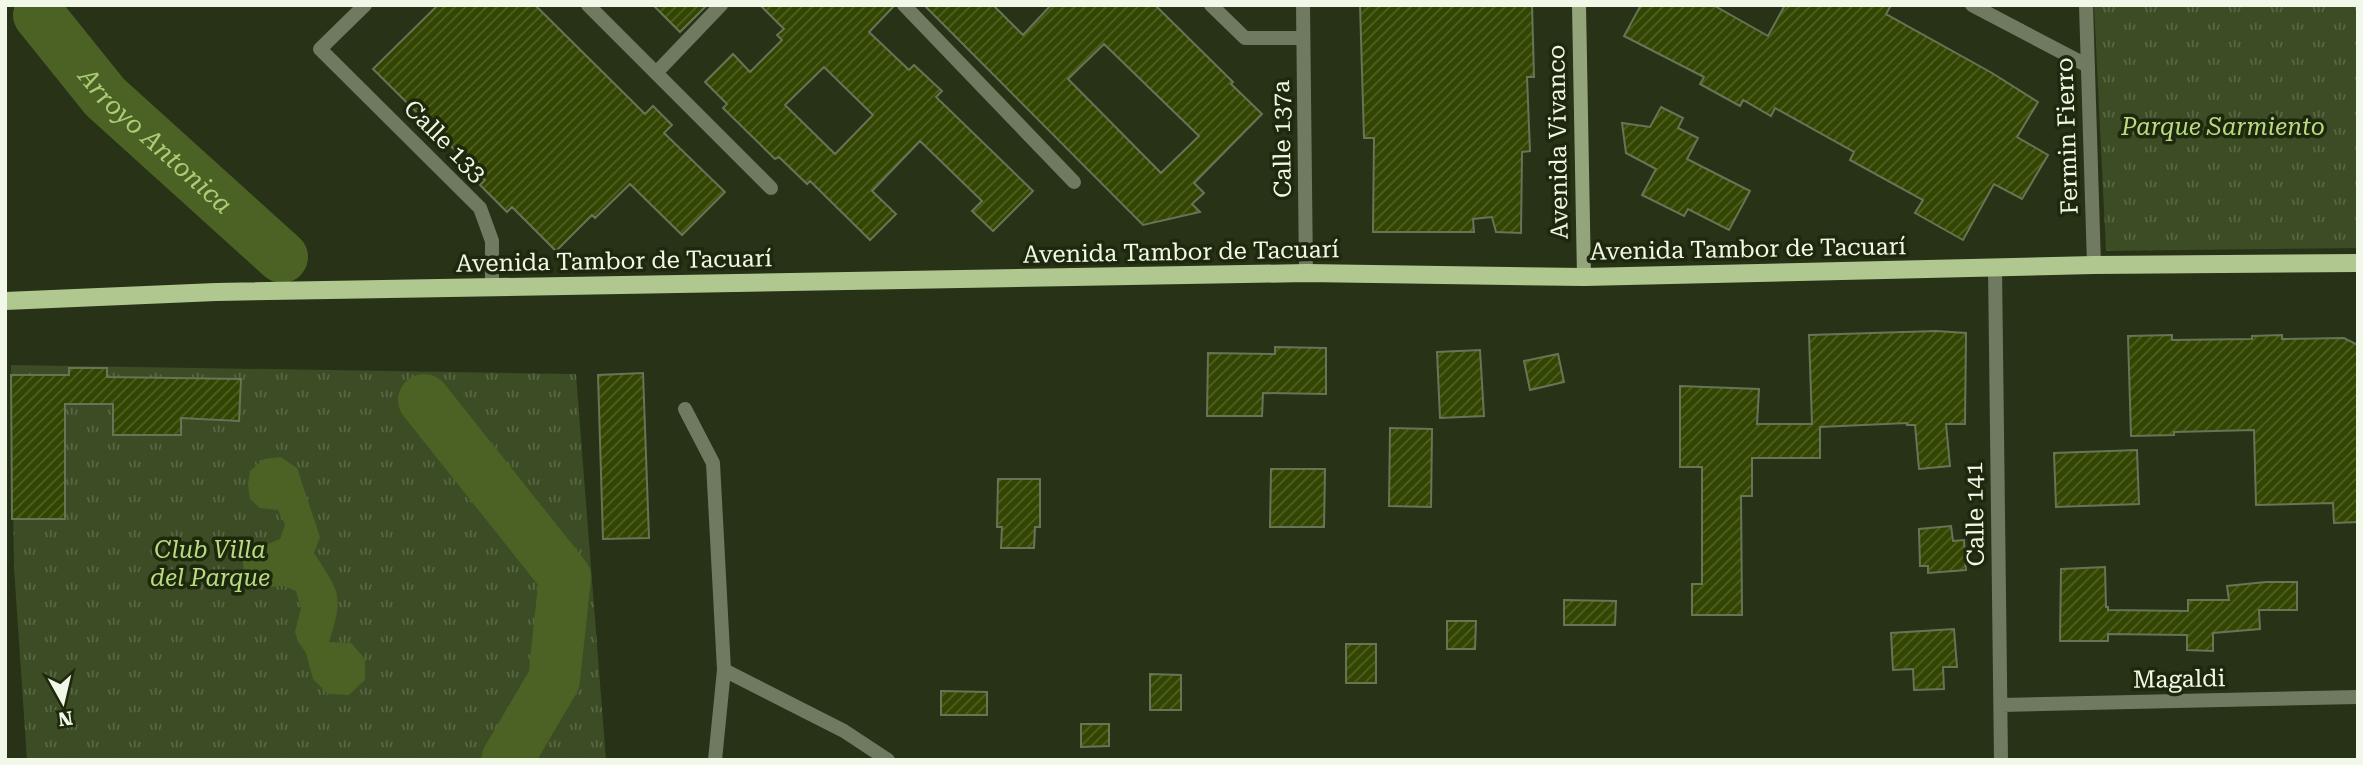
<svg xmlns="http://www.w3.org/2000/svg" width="2363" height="765" font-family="'Roboto Serif',serif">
<defs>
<pattern id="park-tufts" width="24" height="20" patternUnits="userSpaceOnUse" patternTransform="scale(1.75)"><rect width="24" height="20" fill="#3c4c24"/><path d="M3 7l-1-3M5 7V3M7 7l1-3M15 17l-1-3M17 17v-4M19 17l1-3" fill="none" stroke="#596744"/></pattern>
<pattern id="building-hatch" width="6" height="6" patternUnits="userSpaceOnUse" patternTransform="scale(1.75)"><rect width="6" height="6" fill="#324602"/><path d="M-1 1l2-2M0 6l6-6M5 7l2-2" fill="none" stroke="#506127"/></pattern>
</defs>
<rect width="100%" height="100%" fill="#273217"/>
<path fill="url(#park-tufts)" d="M2094 5H2358V248L2106 251Z
M11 365 576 374 606 760H27L14 568Z"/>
<path fill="#4c6224" d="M281 457 297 468 320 537 314 553C340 593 344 595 329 642L351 643 365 659V680L349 695 328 694 313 679 306 653 299 643 295 632 301 608 296 591 284 586 252 588 244 576 243 560 252 550 280 539 285 525 278 510 260 508 250 499 248 484 250 471 264 459Z"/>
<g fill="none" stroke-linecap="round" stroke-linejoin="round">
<g stroke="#4c6224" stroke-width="52">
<path id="s1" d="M39 15 105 97 282 257"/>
<path d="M424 400 565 577 554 680 507 760"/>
</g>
</g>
<path fill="url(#building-hatch)" stroke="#687456" stroke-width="2" fill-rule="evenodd" d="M438 5H535L645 114 653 106 672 125 664 133 725 192 682 235 630 184 595 218 592 215 556 251 512 207 507 212 480 185 485 180 373 69Z
M653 5H707L680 32Z
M760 5H895L869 32 909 70 914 65 942 91 936 97 1033 191 993 231 972 211 982 201 920 141 872 191 896 214 870 240 810 181 807 184 779 157 775 159 723 108 727 104 705 82 733 54 750 72 782 40 777 35 784 29ZM824 67 873 115 835 154 785 105Z
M924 5H993L1023 35 1051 5H1155L1233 82 1231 84 1262 114 1194 183 1204 193 1192 204 1200 212 1143 225ZM1104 44 1199 136 1161 173 1068 79Z
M1360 5H1532L1534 77H1527L1530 151 1522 152 1521 233 1496 232 1492 217 1473 219 1474 232H1373L1374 138H1364Z
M1641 5H1713L1768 36 1785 5H1891L1886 14 1992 73 2038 102 2017 137 2048 155 2022 199 1994 184 1963 240 1915 213 1923 200 1850 160 1854 152 1775 108 1771 116 1743 100 1740 106 1700 84 1704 77 1624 36Z
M1661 107 1683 118 1678 128 1698 138 1687 159 1750 191 1729 230 1688 209 1684 216 1642 195 1656 169 1626 153 1622 123 1650 127Z
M1936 331 1966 333 1965 424H1946L1950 466 1919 469 1915 425H1907V423L1820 427V458H1752V496H1741L1742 615H1692V584H1702V467H1680V386L1759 389 1757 424H1812L1809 335Z
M2172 335V340L2252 339V336L2282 335V339L2344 338 2358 345V522L2334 523 2333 503 2256 505 2254 430 2174 432V435L2131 436 2128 336Z
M1275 347 1326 348V394L1263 393 1262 416H1207L1208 353 1275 354Z
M1480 350 1484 416 1440 418 1437 352Z
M1558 354 1564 382 1530 390 1524 361Z
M69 368H107V377L241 379 239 421 181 418V435H113V404H65V519H12L11 375H69Z
M643 373 649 538 603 539 598 375Z
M1390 428 1432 429 1431 507 1389 506Z
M2137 450 2139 504 2056 507 2054 453Z
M1271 469H1325L1324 527H1270Z
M998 479H1040V527H1035L1034 548H1001L1002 527H997Z
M1951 526 1953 541 1964 540 1966 570 1928 573V566H1920L1919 529Z
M2105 567 2106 607H2108V610L2188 611V600H2229L2227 586 2266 582H2297V610H2259L2260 629 2213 633V651L2187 650V635L2108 634V641H2060L2061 569Z
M1564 600 1616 601 1615 625H1564Z
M1447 621H1476L1475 649H1447Z
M1954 629 1957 667H1943L1944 689 1914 690 1913 669 1893 670 1891 633Z
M1346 644H1376V683H1346Z
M1150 674 1181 675V710H1150Z
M941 691 987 692V715H941Z
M1081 724H1109V746L1081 747Z"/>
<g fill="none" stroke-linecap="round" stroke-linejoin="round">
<path stroke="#6f7a60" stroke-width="14" d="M365 5 320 49 480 208 492 241V288
M588 5 771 188
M904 5 1074 182
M1211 5 1245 38H1303
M1303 5 1306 273
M1972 5 2088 66
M2086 5 2094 265
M656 73 721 5
M1995 267 2001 760
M685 409 713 463 724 670 844 731 888 760
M2001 705 2358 697
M715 760 724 670"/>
<path stroke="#94a57b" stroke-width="14" d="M1579 5 1584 277"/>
<path stroke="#b0c790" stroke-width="18" d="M5 301 216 292 1306 273 1584 277 2094 265 2358 263"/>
</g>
<g text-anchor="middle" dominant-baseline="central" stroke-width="7" stroke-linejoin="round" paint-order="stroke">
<g font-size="24" font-style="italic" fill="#b8dc82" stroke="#1e280d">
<text x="2223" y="127">Parque Sarmiento</text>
<text x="210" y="550">Club Villa<tspan x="210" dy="28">del Parque</tspan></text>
</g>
<g font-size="24" fill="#f1f8e7" stroke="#1e280d">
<text transform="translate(2067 136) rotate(-92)">Fermin Fierro</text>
<text transform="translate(1282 139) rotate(-91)">Calle 137a</text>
<text transform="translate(445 141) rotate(45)">Calle 133</text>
<text transform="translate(1558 142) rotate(-91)">Avenida Vivanco</text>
<text transform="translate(1748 249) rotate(-1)">Avenida Tambor de Tacuarí</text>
<text transform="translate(1181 252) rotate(-1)">Avenida Tambor de Tacuarí</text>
<text transform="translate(614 261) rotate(-1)">Avenida Tambor de Tacuarí</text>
<text transform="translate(1975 514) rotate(-91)">Calle 141</text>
<text transform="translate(2179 679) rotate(-1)">Magaldi</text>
</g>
<g font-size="26" font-style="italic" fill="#abcd75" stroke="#1e280d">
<text stroke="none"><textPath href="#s1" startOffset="172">Arroyo Antonica</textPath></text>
</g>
</g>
<rect width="2363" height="765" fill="none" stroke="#f1f8e7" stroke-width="14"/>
<g transform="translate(63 702) rotate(172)" stroke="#1e280d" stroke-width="5" paint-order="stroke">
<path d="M0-5L12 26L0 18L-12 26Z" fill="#f1f8e7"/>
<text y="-10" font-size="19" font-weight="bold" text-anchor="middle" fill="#f1f8e7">N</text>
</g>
</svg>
